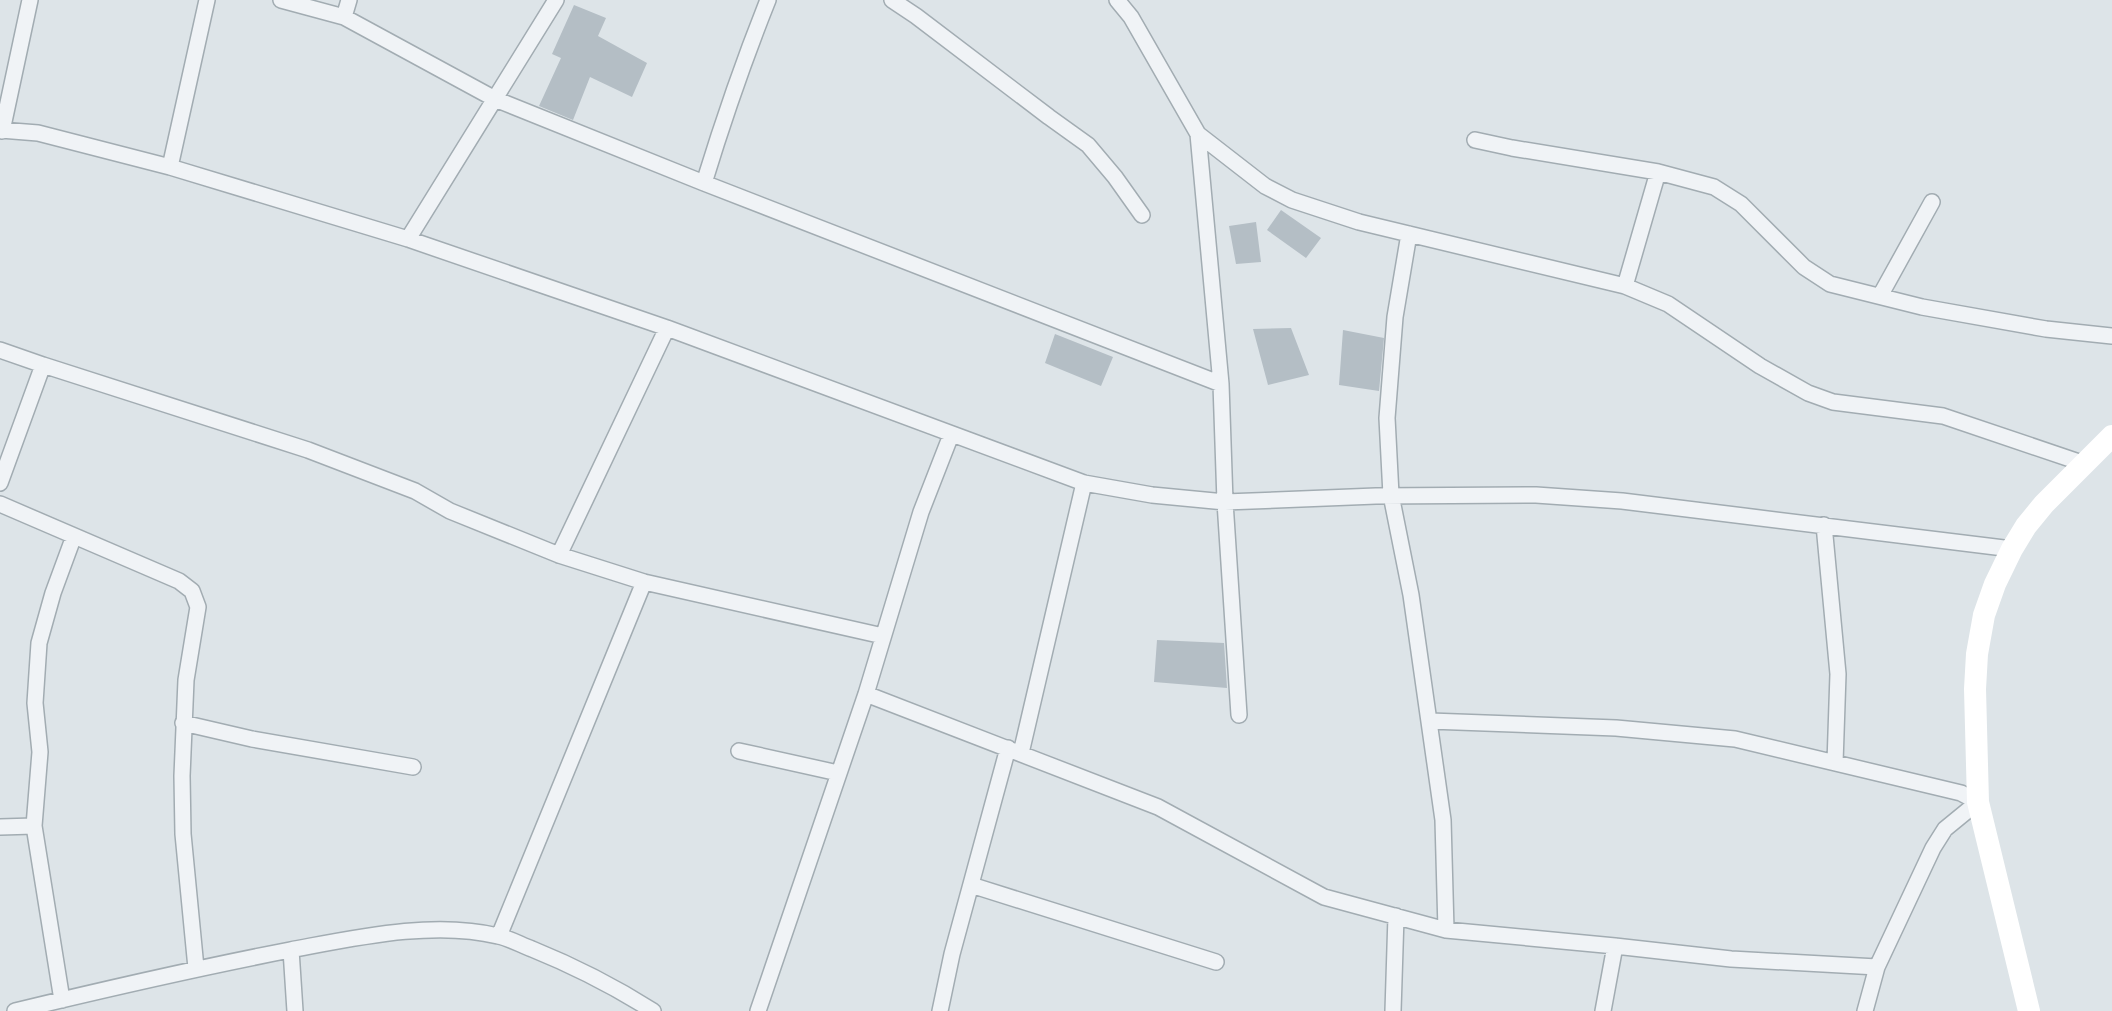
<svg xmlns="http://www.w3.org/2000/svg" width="2112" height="1011" font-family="Cabin,sans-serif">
<rect width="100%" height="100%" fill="#dde4e8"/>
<path fill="#b4bec5" d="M574 5 606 18 598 36 647 63 632 97 590 77 573 120 539 106 561 58 552 54Z
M1281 210 1321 238 1306 258 1267 230Z
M1256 222 1261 262 1236 264 1229 226Z
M1291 328 1309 375 1268 385 1253 329Z
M1343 330 1384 338 1379 391 1339 385Z
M1055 334 1113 357 1101 386 1045 363Z
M1157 640 1224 643 1227 688 1154 682Z"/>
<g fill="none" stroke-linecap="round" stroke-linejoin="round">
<defs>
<path id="street" d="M281 0 344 17 495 99 704 183 1221 384
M892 0 916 16 1049 117 1088 145 1115 177 1142 215
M1117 0 1131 17 1198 134 1265 186 1292 200 1359 222 1625 286 1668 304 1760 366 1808 393 1833 402 1943 416 2085 464
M344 17 349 0
M0 130 38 133 170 167 408 239 667 328 1084 483 1152 495 1225 502 1376 496 1536 495 1622 501 2012 549
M2 131 30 0
M1198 134 1221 384 1225 502 1239 715
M1475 140 1512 148 1658 172 1714 187 1741 204 1804 267 1830 284 1922 307 2046 329 2112 336
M170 167 207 0
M704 183C723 121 744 60 768 0
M1409 234 1395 317 1387 418 1391 495 1411 595 1443 820 1446 930
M408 239 556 0
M1625 286 1658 172
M1880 296 1932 202
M0 350 43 365 308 450 415 491 450 511 559 555 644 582 883 636
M0 483 43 365
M0 504 179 581 192 591 198 607 186 680 182 776 183 834 196 968
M1824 525 1838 674 1835 763
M559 555 667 328
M866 694 1158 807 1324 897 1446 930 1615 946 1731 959 1877 967
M1430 721 1616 728 1735 739 1961 793 1978 802 1945 829 1933 848 1877 967 1865 1011
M183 723 252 739 413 767
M739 751 838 773
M1021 753 1084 483
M0 827 34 826
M971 885 1216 962
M499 936 644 582
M291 950 295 1011
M62 1000 34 826 40 752 35 703 39 643 53 593 74 536
M15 1011C106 989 198 968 290 950 355 938 433 920 498 936 509 938 521 945 532 949 574 966 615 987 653 1011
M758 1011 866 694 921 512 951 435
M940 1011 952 954 1008 748
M1393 1011 1396 916
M1603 1011 1615 946"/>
</defs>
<use href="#street" stroke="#a2acb2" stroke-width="18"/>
<use href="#street" stroke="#f0f3f6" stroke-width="15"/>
<path stroke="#fff" stroke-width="22" d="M2029 1011 1978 802 1975 689 1977 654 1984 615 1995 584 2012 549 2026 526 2044 504 2112 436"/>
</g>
</svg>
